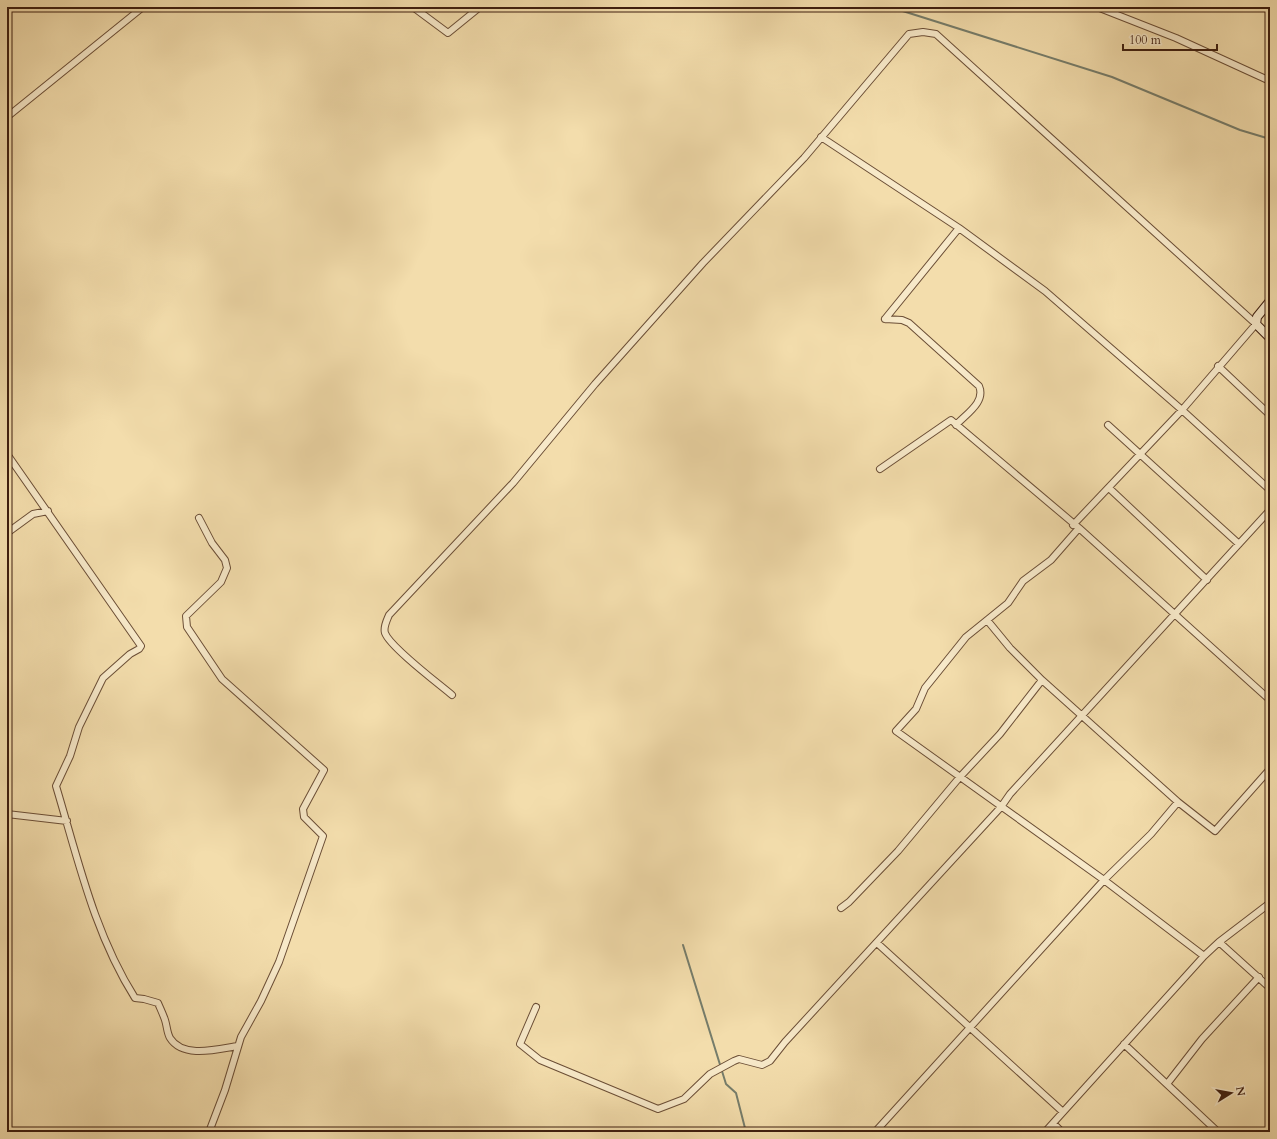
<svg xmlns="http://www.w3.org/2000/svg" width="1277" height="1139" font-family="Cardo,serif">
<rect width="100%" height="100%" fill="#f3ddac"/>
<filter id="stains"><feTurbulence type="fractalNoise" baseFrequency=".005" numOctaves="4"/><feColorMatrix values="0 0 0 0 .2 0 0 0 0 .09 0 0 0 0 .02 0 0 0 .5 -.17"/></filter>
<radialGradient id="worn" r=".72"><stop offset=".6" stop-color="#630" stop-opacity="0"/><stop offset="1" stop-color="#630" stop-opacity=".3"/></radialGradient>
<g fill="none" stroke-linecap="round" stroke-linejoin="round">
<path stroke="#767d6b" stroke-width="2" d="M890 7 1112 77 1240 130 1270 139
M683 945 726 1084 736 1093 746 1132"/>
<defs>
<path id="street" d="M413 7 448 33 480 7
M1097 7 1176 38 1270 81
M7 117 143 7
M821 137 959 228 1045 291 1182 410 1270 490
M885 319 902 320 909 323 979 386C986 402 966 414 956 425
M885 319 959 228
M1218 366 1270 415
M1108 425 1239 544
M7 454 141 646 139 649 130 654 103 678 79 727 70 756 56 786C78 859 94 933 135 998L144 999 158 1003C160 1008 163 1014 165 1020 167 1026 167 1033 170 1038 183 1059 218 1049 238 1046
M880 469 951 420 1079 528 1270 700
M1109 488 1207 580
M199 518 212 543 225 560 227 568 221 582 186 616 187 627 222 679 324 770 303 809 304 817 323 836 279 962 261 1001 241 1037 225 1090 209 1132
M1079 528 1051 560 1023 581 1008 603 966 637 925 688 916 709 896 731 1104 880 1204 956 1219 942 1270 988
M7 533 33 514 48 511
M987 620 1010 648 1042 680 1178 802 1215 831 1270 769
M452 695C439 684 390 647 385 633 383 627 387 620 389 615L513 483 595 384 703 263 804 158 909 34 923 32 936 34 1256 324 1182 410 1073 525
M7 814 67 821
M841 908 849 902 898 851 959 778 1000 734 1042 680
M1219 942 1270 903
M877 943 1063 1112
M536 1007 520 1044 540 1060 658 1109 684 1099 710 1074 734 1061 739 1059 762 1065 770 1061 785 1042 1001 807 1010 794 1270 510
M1124 1044 1218 1132
M1167 1084 1202 1039 1259 977
M1053 1123 1062 1132
M875 1132 1104 880 1151 834 1178 802
M1045 1132 1204 956"/>
<path id="secondary" d="M1270 301 1257 317 1256 324 1270 338"/>
</defs>
<use href="#street" stroke="#6b4e36" stroke-width="8"/>
<use href="#secondary" stroke="#3e1e0f" stroke-width="10"/>
<use href="#street" stroke="#f7e9c9" stroke-width="6"/>
<use href="#secondary" stroke="#f7e9c9" stroke-width="8"/>
</g>
<rect width="1277" height="1139" fill="none" stroke="#f3ddac" stroke-width="24"/>
<rect x="8" y="8" width="1261" height="1123" fill="none" stroke="#3e1e0f" stroke-width="2"/>
<rect x="12" y="12" width="1253" height="1115" fill="none" stroke="#3e1e0f"/>
<g transform="translate(1231 1093) rotate(79)" stroke="#f7e9c9" stroke-width="3" paint-order="stroke">
<path d="M0-3L7 15L0 10L-7 15Z" fill="#3e1e0f"/>
<text y="-6" font-size="11" font-weight="bold" text-anchor="middle" fill="#3e1e0f">N</text>
</g>
<path d="M1123 44v6h94v-6" fill="none" stroke="#3e1e0f" stroke-width="2"/>
<text x="1129" y="44" font-size="12" fill="#3e1e0f" stroke="#f7e9c9" stroke-width="3" paint-order="stroke">100 m</text>
<rect width="100%" height="100%" filter="url(#stains)"/>
<rect width="100%" height="100%" fill="url(#worn)"/>
</svg>
